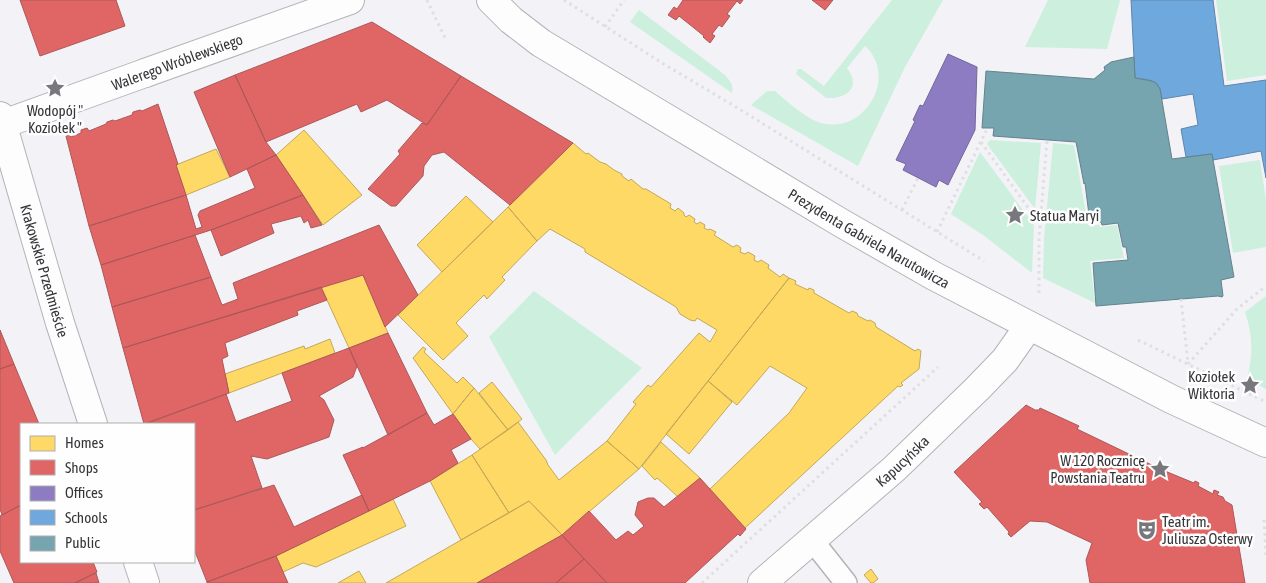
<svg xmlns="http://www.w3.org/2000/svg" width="1266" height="583" font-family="'Asap Condensed',sans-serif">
<rect width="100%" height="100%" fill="#f3f2f7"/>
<path fill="#ccf0dd" d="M892 0H943L905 67 858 166 751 105 767 91H775C788 102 809 122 826 124 868 130 897 75 865 46L847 68C862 88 846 99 826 98L796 74 798 69H801L824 86Z
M1048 0H1120L1107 49 1025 47Z
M1216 0H1266V75L1227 81Z
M639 10 725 75C730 81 734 85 732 93L630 22Z
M990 140 1041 143 1035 209 987 144Z
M1053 143 1074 145 1088 225H1099L1100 227 1117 225 1124 258 1090 261 1095 303 1043 278 1044 238Z
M980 152 1034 225 1032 273 983 235 951 214Z
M1260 160 1266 200V247L1233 253 1219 166Z
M534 291 642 368 555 455 489 337Z
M1266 296V389L1247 379C1253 356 1253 335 1245 312Z"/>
<path fill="#ffd966" stroke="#c3a858" d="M304 130 362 195 323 225 276 155Z
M573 143 586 154 588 153 600 162 606 164 614 170 622 174V176L629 181 631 179 643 189H646L671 204 670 208 675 211 678 208 684 213V215L686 217 689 215 695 219 694 222 697 224 700 222 705 225 704 228 708 230 710 229 716 232 714 235 733 247 737 245 741 248 740 252 745 254 748 252 755 256 754 260 758 262 761 260 769 265 768 268 780 277 783 274 789 278 639 469 607 441 636 404 633 402 648 385 651 387 699 333 710 342 717 330 697 318 695 321 690 320 680 314 676 307 585 252V249L550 229 537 241 508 207Z
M216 149 230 177 186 195 176 165Z
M466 196 493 222 442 272 417 245Z
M508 207 537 241 502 277 505 280 487 299 484 295 456 323 468 336 443 360 398 315Z
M363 275 388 333 349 348 321 287Z
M789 278 796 281 795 284 808 290 809 288 814 290V293L849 313 852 311 857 313 858 316 868 321 870 320 875 323 876 327 915 351 918 349 921 351 919 369 901 383 903 385 900 387 898 386 745 528 710 489 789 413 807 388 770 366 737 405 708 381Z
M330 339 335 353 229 393 225 374 304 346 305 349Z
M423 347 426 349 424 352 457 383 463 377 474 388 453 414 413 358Z
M708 381 732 402 689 454 666 434Z
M492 382 522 419 508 430 479 393Z
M474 388 508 430 480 449 471 439 453 414Z
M518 422 546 460 548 465 559 480 607 441 639 469 562 535 529 501 509 513 472 455Z
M661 442 700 478 678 497 664 484 657 478 655 480 642 466Z
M472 455 509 513 461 540 430 481Z
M393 499 406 526 316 567 303 563 283 572 276 556Z
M529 501 562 535 477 583H386Z
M871 569 878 579 873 583H871L864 575Z
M359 571 366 583H338Z"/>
<path fill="#e06666" stroke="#ad5758" d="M20 0H116L125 26 40 56Z
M683 0H743L740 4 737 1 727 14 730 16 722 27 719 25 712 34 715 36 710 43 703 37 704 36 679 16 676 20 668 15 674 7 677 9Z
M812 0H833L825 10Z
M372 22 461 76 427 125 387 100 361 112 357 104 266 142 235 75Z
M235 75 266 142 276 155 230 177 194 92Z
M461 76 573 143 510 205 444 152 432 155 424 166 423 176 396 206H391L368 189 400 154 398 151 422 123 427 125Z
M158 104 178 164 176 165 186 195 89 226 66 136 69 135 71 137 81 133V130L87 128 89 131 106 124 107 122 113 120 115 121 132 115 133 112 140 110 142 111Z
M276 155 303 195 211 230 101 265 89 226 186 195 196 229 202 227 198 215 200 211 255 188 247 169Z
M303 195 322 225 311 228 308 220 304 223 301 216 271 224 274 233 221 256 211 230Z
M379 225 418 295 385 327 363 275 123 348 112 307 211 277 222 305 238 299 233 283Z
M195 235 211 277 112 307 101 265Z
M321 287 327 300 297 311 298 315 225 343 228 356 222 359 229 393 144 424 123 348Z
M0 330 14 364 0 369Z
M388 333 427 413 388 435 349 348Z
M349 348 357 366 353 377 319 396 324 400 334 420 329 437 267 459 251 456 262 488 194 510V424H145L226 394 236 422 292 401 282 373Z
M14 364 39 424H21V505L2 515 0 509V369Z
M1026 405 1035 410H1039L1040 408 1079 426 1077 429 1160 469 1194 483 1195 481 1199 483 1198 486 1213 494 1214 490 1219 492 1217 495 1223 497 1225 501 1232 505 1245 583H1090L1086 560 1092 543 1047 522 1030 521 1011 537 1008 534 1009 532 987 507 984 509 979 504 982 502 954 472Z
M427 413 434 425 453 414 471 439 451 450 458 463 430 481 369 511 343 455 363 447V448Z
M700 478 746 529 740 536 738 534 685 583H607L562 535 589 511 616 540 628 531 633 535 644 526 635 515 638 502 648 498H654L664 507Z
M274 485 294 527 362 495 369 511 276 556 207 582 194 549V510Z
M21 505V562H93L97 572 75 583H14L0 551V516Z
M562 535 584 559 556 583H477Z
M276 556 288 583H207V582Z
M584 559 607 583H556Z
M96 573 99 583H75Z"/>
<path fill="#8e7cc3" stroke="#74679a" d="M948 54 977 67 975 130 948 185 939 180 936 187 903 170 906 164 896 160 915 121 913 120 920 105 923 106Z"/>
<path fill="#6fa8dc" stroke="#5e86ab" d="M1131 0H1213L1224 86 1266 80V178L1261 151 1213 160 1212 154 1186 157 1181 129 1198 125 1193 94 1162 99 1160 89 1156 83 1149 80 1135 78Z"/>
<path fill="#76a5af" stroke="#63838c" d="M1134 57 1135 78 1152 81 1156 83 1160 89 1172 159 1212 154 1234 277 1221 280 1223 296 1222 297 1218 296 1096 306 1093 263 1128 260 1126 247H1123L1118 223 1102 225 1101 222 1090 223 1085 183 1084 184 1076 142 993 136 994 128H982L986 71 1094 79 1105 70 1104 67 1111 62Z"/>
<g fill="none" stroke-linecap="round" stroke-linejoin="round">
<defs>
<path id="service" d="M812 540 846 583"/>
<g id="pedestrian">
<path id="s1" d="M0 116 60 323 93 424"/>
<path d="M3 124 145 73"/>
<path d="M138 562 145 583"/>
</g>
<g id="minor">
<path id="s2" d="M491 0 511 20 541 43 843 224 934 276 1171 399 1266 443"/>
<path d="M145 73 350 0"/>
<path id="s3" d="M762 583 894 469 977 389 1005 360 1029 326"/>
</g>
</defs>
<use href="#service" stroke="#b4b3b7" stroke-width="24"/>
<use href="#pedestrian" stroke="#b4b3b7" stroke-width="30"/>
<use href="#minor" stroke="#b4b3b7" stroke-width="30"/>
<path stroke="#dfdee0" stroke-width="3" stroke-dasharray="2.5 4" stroke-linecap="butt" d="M427 0 445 38
M564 0 662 63 736 107 984 261
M605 27 624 0
M981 142 1039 223
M902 210 918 178
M937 232 986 131
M1039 293V238L1047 140
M1181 299 1188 363
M1138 340 1266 402
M1188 364 1237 309 1266 286
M1264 520 1266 555
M702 583 938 367"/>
<use href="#service" stroke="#fdfdfe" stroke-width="21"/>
<use href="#pedestrian" stroke="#fdfdfe" stroke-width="28"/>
<use href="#minor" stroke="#fdfdfe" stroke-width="28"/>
</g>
<defs>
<symbol id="sight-bare" viewBox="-9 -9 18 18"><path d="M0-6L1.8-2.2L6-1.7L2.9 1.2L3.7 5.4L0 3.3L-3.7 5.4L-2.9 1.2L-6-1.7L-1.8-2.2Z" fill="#78777c" stroke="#fefefe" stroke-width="2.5" paint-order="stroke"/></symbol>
<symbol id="theatre-bare" viewBox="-9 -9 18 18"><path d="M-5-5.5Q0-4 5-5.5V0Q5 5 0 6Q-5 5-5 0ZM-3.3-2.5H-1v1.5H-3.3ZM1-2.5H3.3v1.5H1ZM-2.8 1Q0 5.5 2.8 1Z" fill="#78777c" stroke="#fefefe" stroke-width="2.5" paint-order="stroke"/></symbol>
</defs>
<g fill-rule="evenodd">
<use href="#sight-bare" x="41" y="74" width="28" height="28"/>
<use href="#sight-bare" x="1001" y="201" width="28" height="28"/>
<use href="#sight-bare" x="1236" y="371" width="28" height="28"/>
<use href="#sight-bare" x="1146" y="455" width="28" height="28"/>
<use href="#theatre-bare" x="1133" y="516" width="28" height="28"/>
</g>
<g text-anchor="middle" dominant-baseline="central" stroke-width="5" stroke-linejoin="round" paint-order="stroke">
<g font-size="15" fill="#363539" stroke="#fefefe">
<text transform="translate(177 62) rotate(-20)">Walerego Wróblewskiego</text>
<text stroke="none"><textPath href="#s2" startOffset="448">Prezydenta Gabriela Narutowicza</textPath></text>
<text stroke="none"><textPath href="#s1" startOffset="161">Krakowskie Przedmieście</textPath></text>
<text stroke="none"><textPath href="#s3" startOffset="186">Kapucyńska</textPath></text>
</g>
<g font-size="15" fill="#363539" stroke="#fefefe" text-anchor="start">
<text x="55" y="110" text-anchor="middle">Wodopój "<tspan x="55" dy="17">Koziołek "</tspan></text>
<text x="1030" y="215">Statua Maryi</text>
<text x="1235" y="376" text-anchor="end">Koziołek<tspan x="1235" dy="17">Wiktoria</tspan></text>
<text x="1145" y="460" text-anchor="end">W 120 Rocznicę<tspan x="1145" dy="17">Powstania Teatru</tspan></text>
<text x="1162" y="521">Teatr im.<tspan x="1162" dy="17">Juliusza Osterwy</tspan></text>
</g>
</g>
<rect x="20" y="423" width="175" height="140" fill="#fefefe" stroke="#aeaeaf"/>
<rect x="30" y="436" width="25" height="15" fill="#ffd966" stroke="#aeaeaf"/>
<text x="65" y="448" font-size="15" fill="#363539">Homes</text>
<rect x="30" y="460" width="25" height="15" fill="#e06666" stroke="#aeaeaf"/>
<text x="65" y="473" font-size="15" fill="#363539">Shops</text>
<rect x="30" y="486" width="25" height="15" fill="#8e7cc3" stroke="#aeaeaf"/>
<text x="65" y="498" font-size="15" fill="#363539">Offices</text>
<rect x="30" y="510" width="25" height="15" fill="#6fa8dc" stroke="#aeaeaf"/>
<text x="65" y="523" font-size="15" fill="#363539">Schools</text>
<rect x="30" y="536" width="25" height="15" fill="#76a5af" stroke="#aeaeaf"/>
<text x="65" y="548" font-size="15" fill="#363539">Public</text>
</svg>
